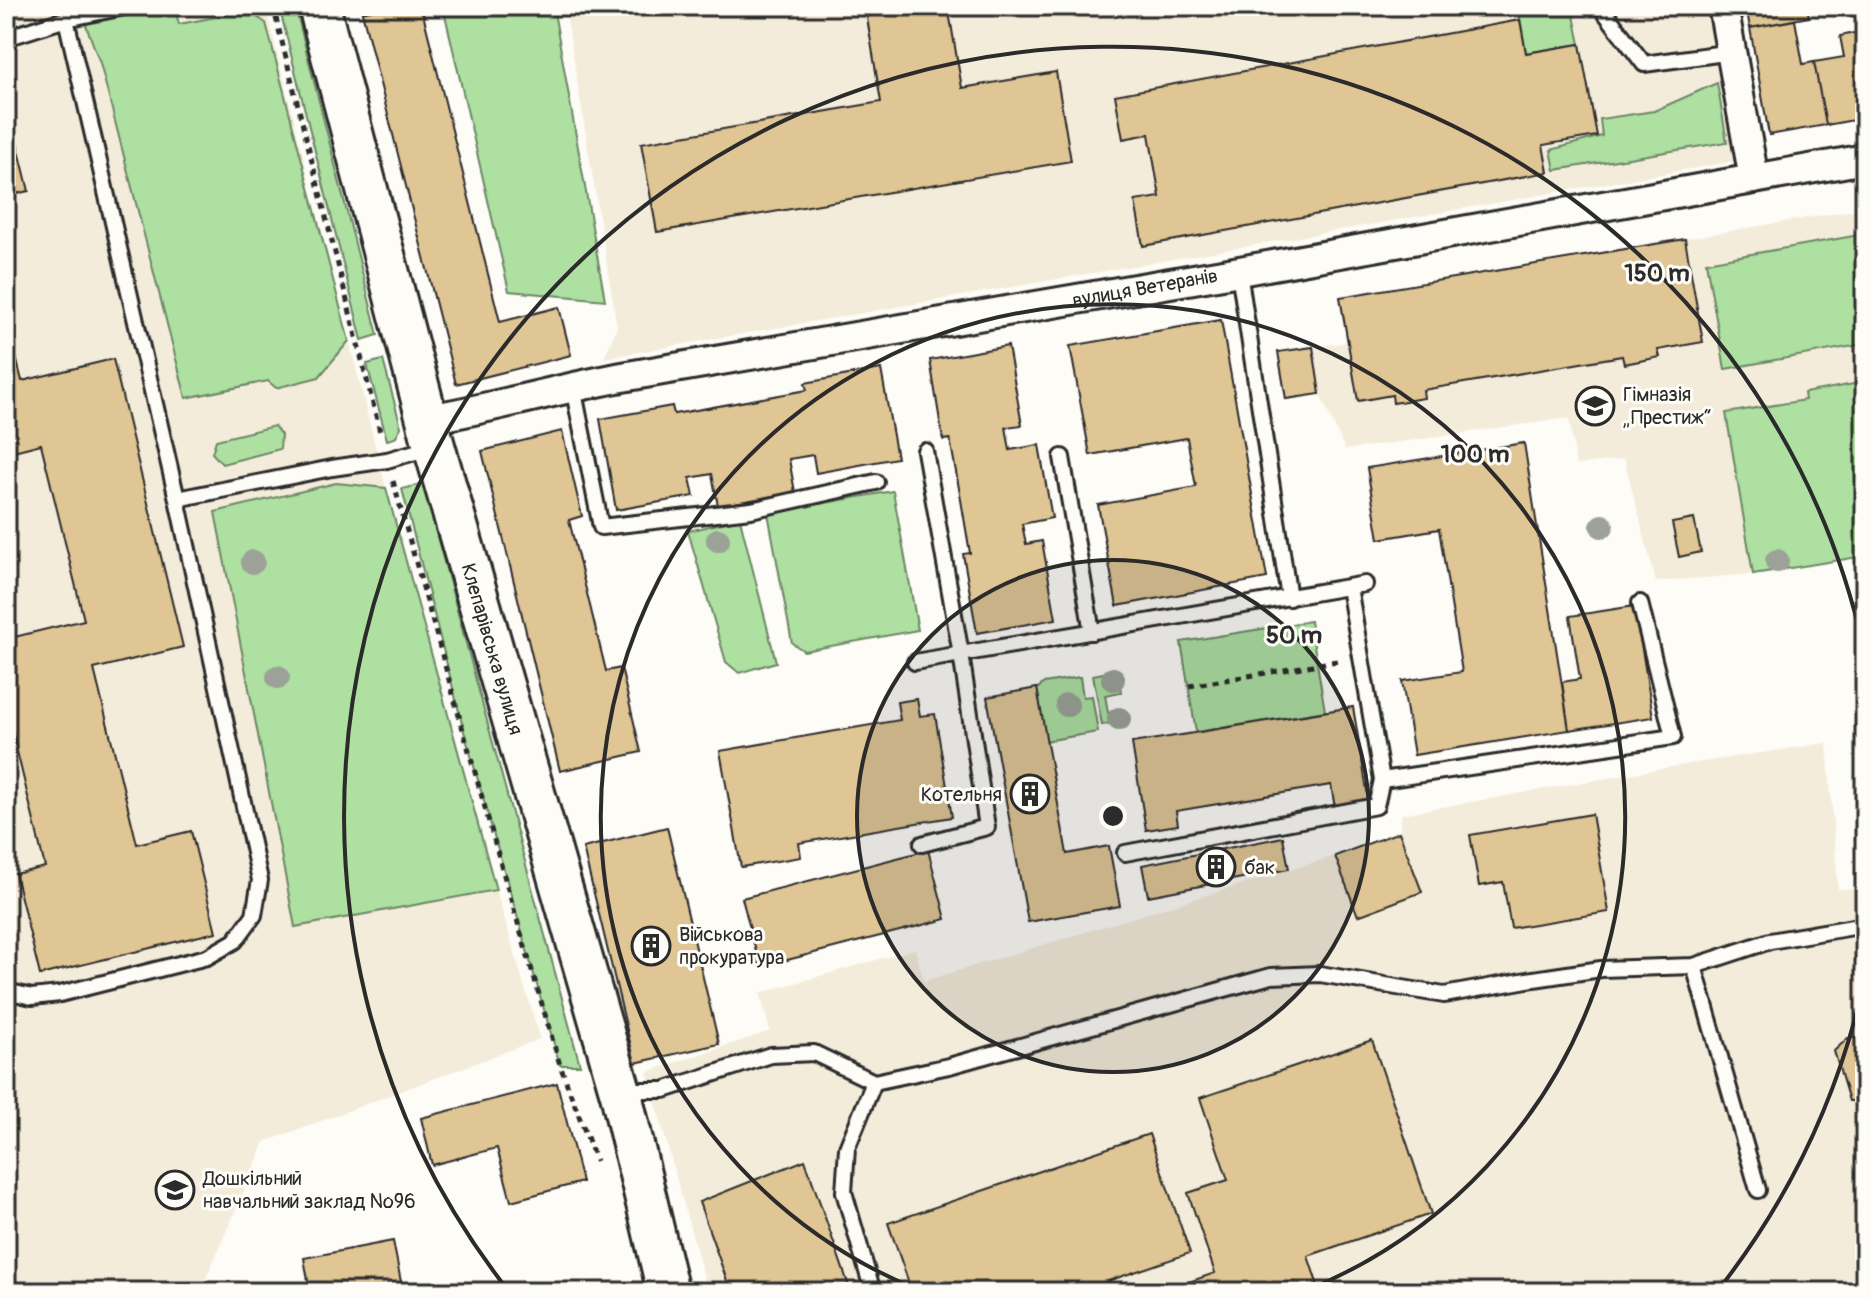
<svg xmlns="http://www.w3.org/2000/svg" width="1871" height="1298" font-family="Pangolin,sans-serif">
<rect width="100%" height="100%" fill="#fdfcf7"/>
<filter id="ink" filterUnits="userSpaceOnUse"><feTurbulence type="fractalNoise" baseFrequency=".0125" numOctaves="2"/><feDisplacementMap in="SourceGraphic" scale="16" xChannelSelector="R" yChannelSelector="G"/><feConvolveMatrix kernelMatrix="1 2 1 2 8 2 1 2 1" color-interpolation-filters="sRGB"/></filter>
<g filter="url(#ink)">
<path fill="#f4ecda" d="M6 6H253L266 9 386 488 496 890 540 1039 265 1142 200 1292H6Z
M565 6H1713L1742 160 604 358 617 327Z
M1865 208V556L1753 574 1656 582 1624 459 1576 465 1569 418 1345 450 1320 394 1313 347 1348 342 1340 297Z
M1827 743 1838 889 1865 890V1292H708L647 1072 770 1031 760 993 915 949 924 981 1335 856 1399 832 1402 814 1676 766Z"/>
<path fill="#ade0a1" stroke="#6c8666" stroke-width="2" d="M79 6H174L179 24 248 11 266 23 349 341 319 377 276 388 268 381 186 398 100 63Z
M279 6H295L378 335 362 340Z
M443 6H553L605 300 509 291Z
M1518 6H1572L1580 44 1526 53Z
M1717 83 1727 142 1555 170 1551 150 1602 136 1600 119 1654 111Z
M1865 234V344L1725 369 1706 262Z
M383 360 401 427 395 438 387 440 367 364Z
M1865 382V556L1753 574 1726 413 1805 400 1804 393Z
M274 426 281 435 280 449 222 464 212 453 216 440Z
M336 483 386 488 496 890 295 927 215 512Z
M423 484 580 1065H560L465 735 402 489Z
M893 491 918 630 804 651 792 643 768 513Z
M740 519 776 662 739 673 726 662 688 531Z
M1310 621 1325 711 1196 732 1181 642Z
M1118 670 1121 692 1105 695 1108 713 1125 711 1128 720 1102 725 1093 675Z
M1080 677 1083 697 1092 696 1098 732 1045 741 1037 689 1044 683Z"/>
<path fill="#e0c595" stroke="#2b2b2b" stroke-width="2" d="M386 6H421L500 322 559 307 571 355 456 384 362 12Z
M865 6H948L962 88 1056 72 1071 161 657 232 641 143 881 102Z
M1746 6H1807L1809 17 1750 28Z
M1520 20 1526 53 1580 44 1597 136 1543 145 1548 172 1143 246 1135 201 1160 197 1149 134 1123 139 1115 95Z
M1795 20 1803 64 1814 62 1826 125 1769 135 1750 28Z
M1865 31V118L1826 125 1814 62 1844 57 1840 36Z
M6 98 29 191 6 196Z
M1685 239 1703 342 1658 350 1660 357 1624 364 1622 356 1423 390 1424 398 1393 403 1392 395 1358 401 1340 297Z
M6 317 22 381 113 359 183 647 94 669 137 844 191 831 216 932 40 975 15 874 45 867 6 706V639L84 620 41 444 6 453Z
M1221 320 1267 578 1117 606 1098 505 1196 487 1187 438 1090 455 1070 346Z
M1008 346 1022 425 1006 427 1010 450 1039 445 1052 518 1022 524 1026 544 1042 541 1056 619 977 633 963 554 970 553 960 494 950 439 943 440 930 360Z
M1313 347 1320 394 1286 399 1278 352Z
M881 369 897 458 816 473 813 455 789 459 795 492 718 506 712 474 690 478 694 496 616 510 600 419 672 406 674 414 807 390 805 383Z
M562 431 582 516 569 520 606 671 621 668 641 752 560 771 482 451Z
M1524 443 1569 730 1414 755 1402 681 1462 672 1439 529 1379 539 1367 468Z
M1694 519 1701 552 1679 557 1672 523Z
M1635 606 1653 717 1569 730 1562 682 1580 679 1570 616Z
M1037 688 1067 854 1109 846 1120 906 1028 922 987 697Z
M917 699 920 716 935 714 952 817 799 843 801 857 741 867 720 751 900 720 897 702Z
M1353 707 1369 802 1335 808 1331 785 1176 811 1178 825 1146 830 1132 743Z
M1592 814 1609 912 1511 928 1503 882 1479 886 1470 835Z
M667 827 719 1044 635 1063 583 848Z
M1399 832 1422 892 1358 916 1335 856Z
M1283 837 1289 869 1148 896 1142 865Z
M928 850 946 919 760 967 742 898Z
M1848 1038H1865V1101H1849L1834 1051Z
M1372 1040 1431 1214 1308 1256 1320 1292H1160L1215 1273 1188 1193 1228 1180 1200 1098Z
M557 1083 582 1182 511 1201 497 1148 432 1165 421 1118Z
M1149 1134 1190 1253 1076 1292H912L888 1223Z
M805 1160 851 1292H731L699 1202Z
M393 1241 402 1287 376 1292H310L304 1258Z
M1865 1278V1292H1817Z
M1459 1282 1463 1292H1428Z"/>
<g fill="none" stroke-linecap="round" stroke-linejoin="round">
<defs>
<path id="lane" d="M1600 6 1644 64 1732 52
M6 38 66 19 129 6
M1239 272 1289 598
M573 387 601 527 751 510 876 482
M925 451 961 654 1365 584
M1062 457 1092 632
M177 499 332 468 387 460 433 447
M915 662 961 654 987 827 922 844
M1382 780 1673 737 1640 603
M1125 853 1376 806 1382 780 1349 587
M1694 966 1758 1190
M6 991 32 997 60 994 207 957 235 941 254 915 260 880 177 499 66 19
M625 1094 639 1090H664L771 1055 814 1053 874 1082 949 1066 1271 976 1320 974 1444 995 1527 980 1601 969 1694 966 1770 941 1865 925
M873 1292 844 1192 847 1148 874 1082"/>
<g id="street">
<path d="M1723 6 1754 179"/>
<path id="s1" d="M427 419C495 408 560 388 628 376 1041 306 1453 235 1865 159"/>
</g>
<g id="secondary">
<path id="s2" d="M319 6 434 446 621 1094 668 1292"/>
</g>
</defs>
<use href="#lane" stroke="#2b2b2b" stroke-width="20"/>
<use href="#street" stroke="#2b2b2b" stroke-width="34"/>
<use href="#secondary" stroke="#2b2b2b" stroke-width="46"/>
<path stroke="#2b2b2b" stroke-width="5" stroke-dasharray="6 6" stroke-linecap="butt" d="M273 6 381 436
M393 481 507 886 560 1065 596 1161
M1189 686 1337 661"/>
<use href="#lane" stroke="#fdfcf7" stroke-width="14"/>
<use href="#street" stroke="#fdfcf7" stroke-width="28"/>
<use href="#secondary" stroke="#fdfcf7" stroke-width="40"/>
</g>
<g fill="#9ca297">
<circle cx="1602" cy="526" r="12"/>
<circle cx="718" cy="540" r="12"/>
<circle cx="1777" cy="561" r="12"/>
<circle cx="253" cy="562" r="12"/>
<circle cx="278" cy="677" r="12"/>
<circle cx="1113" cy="679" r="12"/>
<circle cx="1067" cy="705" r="12"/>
<circle cx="1119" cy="719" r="12"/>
</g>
</g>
<circle cx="1113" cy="816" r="256" fill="#2b2b2b" fill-opacity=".12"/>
<g fill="none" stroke="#2b2b2b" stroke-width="4">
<circle cx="1113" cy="816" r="256"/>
<path d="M921 1291A512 512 0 1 1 1305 1291"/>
<path d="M1864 982A769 769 0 0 1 1719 1289M507 1289A769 769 0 1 1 1864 650"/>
</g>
<defs>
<symbol id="school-ring" viewBox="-11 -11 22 22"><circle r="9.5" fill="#fdfcf7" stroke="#2b2b2b" stroke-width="1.5"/><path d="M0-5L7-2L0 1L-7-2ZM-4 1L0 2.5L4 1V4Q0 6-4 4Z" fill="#2b2b2b"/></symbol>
<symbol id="building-ring" viewBox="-11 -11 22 22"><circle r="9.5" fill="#fdfcf7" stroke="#2b2b2b" stroke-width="1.5"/><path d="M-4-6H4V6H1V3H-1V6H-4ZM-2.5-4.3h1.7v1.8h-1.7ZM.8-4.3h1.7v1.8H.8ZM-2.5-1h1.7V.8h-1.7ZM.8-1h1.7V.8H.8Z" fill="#2b2b2b"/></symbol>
</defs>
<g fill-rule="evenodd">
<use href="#school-ring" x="1573" y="384" width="44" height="44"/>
<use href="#building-ring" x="1008" y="772" width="44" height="44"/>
<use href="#building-ring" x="1194" y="845" width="44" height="44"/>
<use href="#building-ring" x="629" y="924" width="44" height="44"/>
<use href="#school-ring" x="153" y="1168" width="44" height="44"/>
</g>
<g text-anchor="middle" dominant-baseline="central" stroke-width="6" stroke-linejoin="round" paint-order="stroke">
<g font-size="20" fill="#2b2b2b" stroke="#fdfcf7">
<text stroke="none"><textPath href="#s1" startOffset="730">вулиця Ветеранів</textPath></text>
<text stroke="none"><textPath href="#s2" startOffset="666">Клепарівська вулиця</textPath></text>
</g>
<g font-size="20" fill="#2b2b2b" stroke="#fdfcf7" text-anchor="start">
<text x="1623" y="394">Гімназія<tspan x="1623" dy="23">„Престиж“</tspan></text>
<text x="1002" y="794" text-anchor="end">Котельня</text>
<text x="1244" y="867">бак</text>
<text x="679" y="934">Військова<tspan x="679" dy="23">прокуратура</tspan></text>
<text x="203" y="1178">Дошкільний<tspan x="203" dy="23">навчальний заклад №96</tspan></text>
</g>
</g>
<circle cx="1113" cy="816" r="12" fill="#2b2b2b" stroke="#fdfcf7" stroke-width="4"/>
<g font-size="24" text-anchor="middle" font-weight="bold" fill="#2b2b2b" stroke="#fdfcf7" stroke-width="6" stroke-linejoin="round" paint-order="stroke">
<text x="1657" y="281">150 m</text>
<text x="1475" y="462">100 m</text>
<text x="1294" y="643">50 m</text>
</g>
<rect width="1871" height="1298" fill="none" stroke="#fdfcf7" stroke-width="32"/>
<rect x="16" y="16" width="1839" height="1266" fill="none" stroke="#2b2b2b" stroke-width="3" filter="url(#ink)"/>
</svg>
